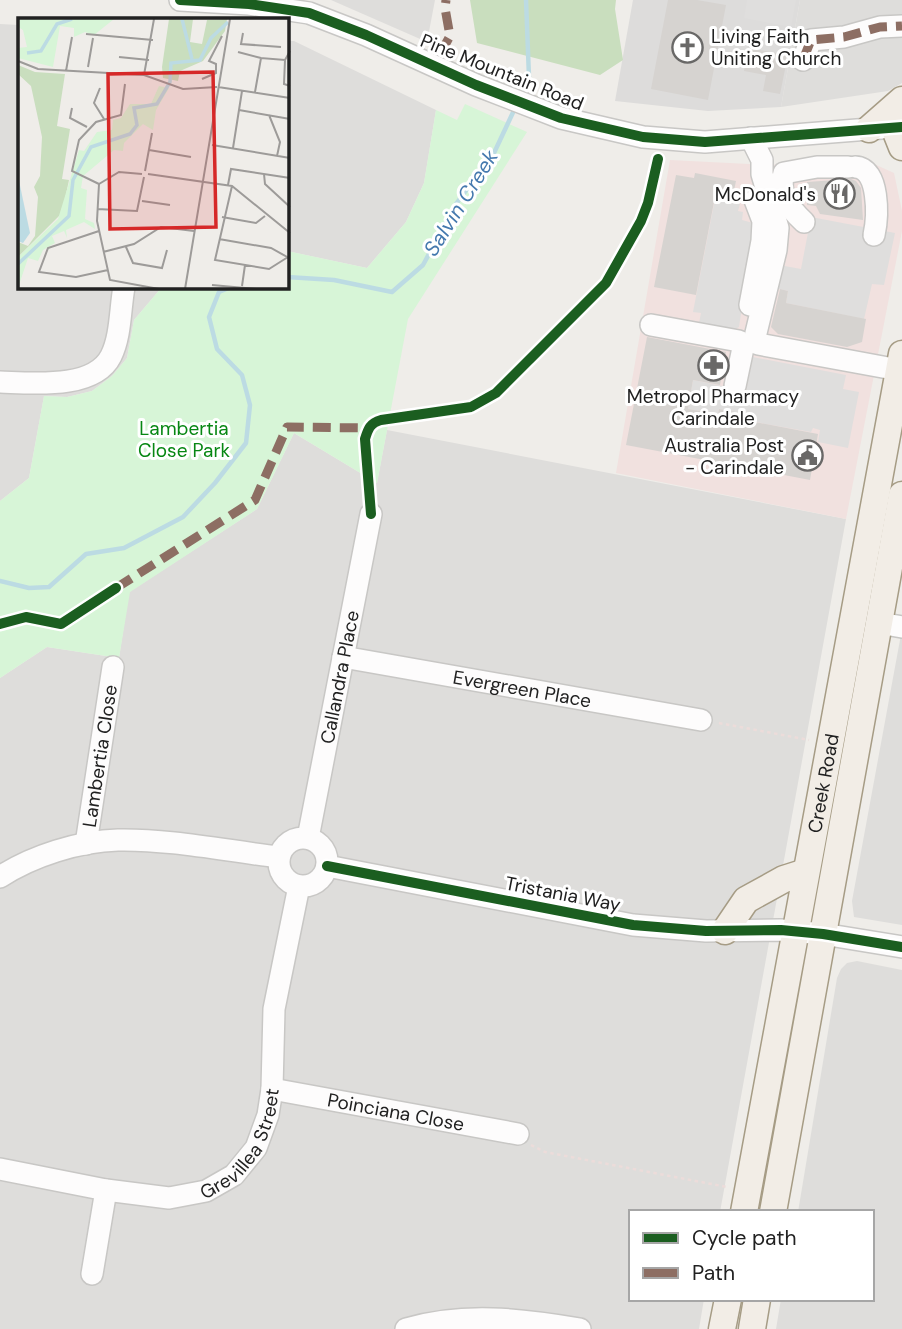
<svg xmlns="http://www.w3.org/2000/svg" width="902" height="1329" font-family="'DM Sans',sans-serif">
<rect width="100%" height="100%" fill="#efede9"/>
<path fill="#dedddb" d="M331 0H435L427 42Z
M800 0H902V83L888 91 781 107Z
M0 24 19 25V287H162L134 320 127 358 112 376 92 391 67 397 44 396 29 478 0 501Z
M287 41H294L436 110 424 183 406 222 367 268 287 251Z
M387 430 846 519 720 1212H631V1299H704L699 1329H0V678L47 647 119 658 129 592 257 509 294 433 377 483Z
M902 629V925L854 917 852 901Z
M857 961 902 970V1329H776L781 1299H872V1212H798L837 978 841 969 847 963Z"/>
<path fill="#f1e1df" d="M863 159 894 173 902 211V231L846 519 616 473 670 160 767 165Z"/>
<path fill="#dddcdb" d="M633 0H800L781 107 708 111 615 101Z"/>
<path fill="#c9debe" d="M470 0H616L615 9 623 60 600 75 477 43Z"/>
<path fill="#d7f5d7" d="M465 104 527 132 408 319 377 483 294 433 257 509 130 592 119 658 47 647 0 678V501L29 478 44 396 67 397 92 391 112 376 127 358 134 320 162 287H287V251L367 268 406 222 424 183 436 110 457 120Z"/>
<path fill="#dfdedd" d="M747 0H796L791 27 744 18Z
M715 199 740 204 738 211 743 212 742 220 753 223 754 229 739 327 729 333 698 328 701 313 693 312Z
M811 217 895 233 884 285 872 284 864 319 786 303 788 291 775 288 779 265 801 269Z
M753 357 846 375 843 389 859 392 848 448 818 442 820 430 813 428 811 432 739 419 741 414 719 409 718 414 688 409 693 380 746 391Z"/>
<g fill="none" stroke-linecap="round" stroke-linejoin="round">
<path stroke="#bcdbe3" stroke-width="4.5" d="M521 95 529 77 526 0
M287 277 334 280 392 292 423 265 456 204 494 153 516 106
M0 581 29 588 49 587 86 554 124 548 183 517 215 483 246 443 250 405 242 375 217 349 209 317 219 292 231 287"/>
</g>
<path fill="#d6d3d0" d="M668 0H697L726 5 708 100 651 89Z
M748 48 788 55 780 94 763 91 766 75 744 71Z
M695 173 736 181 732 200 715 197 696 295 654 287 676 175 694 178Z
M851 179 856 181 861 188 863 220 820 214 816 206 807 205V182Z
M780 289 788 291 786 303 866 319 862 342 847 347 778 334 771 327Z
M647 337 726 352 720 385 693 380 688 409 718 414 719 409 741 413 739 419 818 434 810 480 626 445Z"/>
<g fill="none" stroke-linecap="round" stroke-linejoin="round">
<defs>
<g id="minor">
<path d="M180 0 249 4 309 13 366 35 476 85 561 118 643 137 705 142 882 128"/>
<path d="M803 60 811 40 844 37 880 27 902 26"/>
<path d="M751 138 762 160V174L778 228 776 250 756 333"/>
<path d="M855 167C880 168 878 217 874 235"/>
<path d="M804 222C790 209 777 193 784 173L817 167H848"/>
<path d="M750 305 762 241 763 221 755 200"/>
<path d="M651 325 739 341"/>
<path d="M758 344 899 370"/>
<path d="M0 382C32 383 94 390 111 356 121 336 120 309 124 287"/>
<path d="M735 386 743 348"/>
<path d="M879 623 902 627"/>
<path id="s1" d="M343 657 701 720"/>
<path id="s2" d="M308 838 371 514"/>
<circle cx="303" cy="862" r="24"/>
<path id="s3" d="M86 844 113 667"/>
<path d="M327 866 633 925 706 931 781 930 823 934 902 947"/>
<path d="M0 877C32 856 79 841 118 840 170 839 227 851 279 857"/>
<path id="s4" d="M272 1089 518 1134"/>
<path id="s5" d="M0 1169 106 1190 169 1198 206 1191 234 1175 256 1148 268 1115 272 1089 274 1009 299 886"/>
<path d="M92 1274 106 1190"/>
<path d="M406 1329C464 1312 521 1319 580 1329"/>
</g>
<g id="major">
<path d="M894 127 902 147"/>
<path d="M869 129 902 100"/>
<path d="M725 931 746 900 784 879 806 872"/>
<path id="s6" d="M744 1212 902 354"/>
<path d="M773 1212 902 495"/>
<path d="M722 1329 728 1299"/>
<path d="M752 1329 757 1299"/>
</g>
</defs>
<use href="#minor" stroke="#c8c7c5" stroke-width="24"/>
<use href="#major" stroke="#a69c85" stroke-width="29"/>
<path stroke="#ecdcda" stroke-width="2.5" stroke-dasharray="3.5 3.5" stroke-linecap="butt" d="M719 723 809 740
M531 1145 545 1152 727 1187"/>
<use href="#minor" stroke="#fdfcfc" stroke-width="21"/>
<use href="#major" stroke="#f2ede6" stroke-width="26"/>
<path stroke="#8d6e63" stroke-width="9" stroke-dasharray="18 9" stroke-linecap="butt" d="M440 54 450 36 445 8 446 0
M803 60 811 40 844 37 880 27 902 26
M116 588 255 500 287 427 369 428"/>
<defs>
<path id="cycleway" d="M180 0 249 4 309 13 366 35 476 85 561 118 643 137 705 142 902 127
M371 514 365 439C368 429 370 423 381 420L471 407 496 393 606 283 641 221 648 203 658 159
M0 624 26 617 61 624 116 588
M327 866 633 925 706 931 781 930 823 934 902 947"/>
</defs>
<use href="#cycleway" stroke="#fff" stroke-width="15"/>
<use href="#cycleway" stroke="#1b5e20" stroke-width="10"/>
</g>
<defs>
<symbol id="church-ring" viewBox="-11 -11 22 22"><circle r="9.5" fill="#fff" stroke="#696867" stroke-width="1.5"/><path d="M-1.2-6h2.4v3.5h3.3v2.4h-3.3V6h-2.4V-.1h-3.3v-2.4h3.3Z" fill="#696867"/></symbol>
<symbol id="restaurant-ring" viewBox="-11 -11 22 22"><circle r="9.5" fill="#fff" stroke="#696867" stroke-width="1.5"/><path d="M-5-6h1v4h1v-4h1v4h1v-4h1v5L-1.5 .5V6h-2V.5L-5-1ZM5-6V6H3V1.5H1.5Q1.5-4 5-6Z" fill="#696867"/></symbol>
<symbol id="pharmacy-ring" viewBox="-11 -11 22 22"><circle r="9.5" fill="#fff" stroke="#696867" stroke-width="1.5"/><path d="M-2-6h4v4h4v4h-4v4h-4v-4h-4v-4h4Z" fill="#696867"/></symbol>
<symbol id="civic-ring" viewBox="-11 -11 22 22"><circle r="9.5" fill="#fff" stroke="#696867" stroke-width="1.5"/><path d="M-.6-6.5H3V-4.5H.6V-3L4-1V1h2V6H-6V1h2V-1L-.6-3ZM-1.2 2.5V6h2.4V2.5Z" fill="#696867"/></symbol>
</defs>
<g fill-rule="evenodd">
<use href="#church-ring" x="670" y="30" width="35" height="35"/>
<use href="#restaurant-ring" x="822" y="176" width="35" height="35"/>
<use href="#pharmacy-ring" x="696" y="348" width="35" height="35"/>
<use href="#civic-ring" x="790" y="438" width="35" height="35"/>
</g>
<g text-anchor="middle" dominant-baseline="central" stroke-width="6" stroke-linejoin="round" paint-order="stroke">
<g font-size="19" fill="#212121" stroke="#fff" text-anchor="end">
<text x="711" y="36" text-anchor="start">Living Faith<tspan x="711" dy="22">Uniting Church</tspan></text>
<text x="816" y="194">McDonald's</text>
<text x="713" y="396" text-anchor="middle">Metropol Pharmacy<tspan x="713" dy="22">Carindale</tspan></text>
<text x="784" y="445">Australia Post<tspan x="784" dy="22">- Carindale</tspan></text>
</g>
<g font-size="19" fill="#212121" stroke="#fff">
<text transform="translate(502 72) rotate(22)">Pine Mountain Road</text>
<text stroke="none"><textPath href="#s2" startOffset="164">Callandra Place</textPath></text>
<text stroke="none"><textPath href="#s1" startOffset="182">Evergreen Place</textPath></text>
<text stroke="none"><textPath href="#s3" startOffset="89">Lambertia Close</textPath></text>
<text stroke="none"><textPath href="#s6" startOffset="436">Creek Road</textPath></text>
<text transform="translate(563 894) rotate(11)">Tristania Way</text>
<text stroke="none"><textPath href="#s4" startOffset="126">Poinciana Close</textPath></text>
<text stroke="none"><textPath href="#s5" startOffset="271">Grevillea Street</textPath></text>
</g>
<g font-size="19" fill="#078713" stroke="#fff">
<text x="184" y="428">Lambertia<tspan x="184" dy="22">Close Park</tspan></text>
</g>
<g font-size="21" font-style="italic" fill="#4579ae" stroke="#fff">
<text transform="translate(461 203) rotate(-58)">Salvin Creek</text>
</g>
</g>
<g transform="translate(18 18)">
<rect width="271" height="271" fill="#efede9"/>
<path d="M151 1H175L172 24 184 26 189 2 209 1 207 13 185 43 162 53 160 63 145 60 144 49ZM0 47 17 54 47 56 39 108 52 111 44 161 51 162 44 195 0 239V224L10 228 17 218 20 179 16 169 22 158 24 119 13 68 0 56Z" fill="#c9debe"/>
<path d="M7 1H96L76 17 67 14 56 19V10L42 8 35 49 0 40V30L9 29 5 12 0 9V2ZM141 68 151 70 138 92 135 112 125 106 106 125 105 133 96 132 65 158 63 170 69 172 67 201 76 205 77 211 66 204 48 212 49 220 46 213 34 218 37 225 25 232 20 243 10 240 0 270V239L40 201 61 132 66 133 79 114 94 112 95 102 103 100 112 86H133Z" fill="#d7f5d7"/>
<path d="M0 158 12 215 5 225 0 223Z" fill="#bcdbe3"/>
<path fill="none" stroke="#bcdbe3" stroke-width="3.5" d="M164 1 174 41M9 35 23 33 39 6 54 1M0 246 51 198 55 162 73 129 112 116 119 107 116 90 139 86 152 64 153 45 182 42 193 20 210 4"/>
<path fill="none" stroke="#9d9b99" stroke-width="2" d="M225 15 223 26 263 29M68 16 135 22M220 34 243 40M101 39 131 42M267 42 266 66 272 68M0 43 20 51 126 57 165 71 199 69M70 49 75 20M48 53 54 19M126 57 136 1M184 61 198 55V46L191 43 204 18M200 69 272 80M82 70 76 85 86 101M237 74 243 40 267 42 272 33M54 90 52 100 69 109M221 92 272 101M251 97 262 124 259 138M194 127 272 140M215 130 224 73M131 132 173 139M127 153 134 115M124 156 101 154 81 166 79 203 92 262 141 271M130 156 214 168 272 215M246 156 247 166 272 189M81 166 54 153 61 122 78 104 103 97 107 66M210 167 213 151 272 160M214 168 197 242 251 251 270 239M124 183 152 187M79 191 119 193 126 159M204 199 238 205 247 198M81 213 30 230 21 254 58 259 90 252M201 221 253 230 271 240M108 229 115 245 144 250 149 232M85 234 116 226 143 209 176 213M194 267 238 271M224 268 227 247M167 271 212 1"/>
<path fill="#d62828" fill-opacity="0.15" stroke="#d62828" stroke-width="3.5" d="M195 54 198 209 92 211 90 56Z"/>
<rect width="271" height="271" fill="none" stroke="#212121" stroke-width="3.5"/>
</g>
<rect x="629" y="1210" width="245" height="91" fill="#ffffff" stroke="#a6a6a6" stroke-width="2"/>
<rect x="643" y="1233" width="35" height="10" fill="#1b5e20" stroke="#a6a6a6" stroke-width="2"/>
<text x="692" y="1245" font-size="21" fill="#212121">Cycle path</text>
<rect x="643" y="1268" width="35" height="10" fill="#8d6e63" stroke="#a6a6a6" stroke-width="2"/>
<text x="692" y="1280" font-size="21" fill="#212121">Path</text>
</svg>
